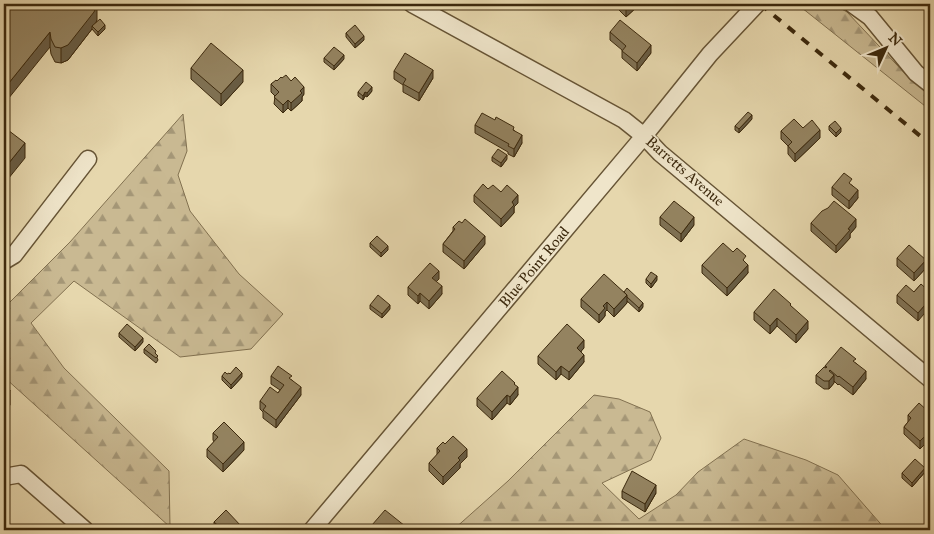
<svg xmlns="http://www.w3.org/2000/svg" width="934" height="534" font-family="'IM FELL Great Primer',serif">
<defs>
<pattern id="forest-firs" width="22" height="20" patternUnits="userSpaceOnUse" patternTransform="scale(1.25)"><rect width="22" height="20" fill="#c9b992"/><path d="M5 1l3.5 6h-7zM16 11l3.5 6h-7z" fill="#a49676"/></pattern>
</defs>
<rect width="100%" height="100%" fill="#e6d7ad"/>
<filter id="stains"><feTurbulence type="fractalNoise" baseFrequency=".004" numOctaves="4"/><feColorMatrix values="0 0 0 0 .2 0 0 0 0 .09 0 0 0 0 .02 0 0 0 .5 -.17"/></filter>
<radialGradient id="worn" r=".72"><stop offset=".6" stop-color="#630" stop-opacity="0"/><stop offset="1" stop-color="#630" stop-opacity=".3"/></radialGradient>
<path fill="url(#forest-firs)" stroke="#827150" d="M797 4H833L847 12 911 80 930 95V110Z
M183 114 187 151 178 175 190 211 239 274 283 314 251 349 180 357 74 281 31 323 64 368 169 471 170 527 4 377V308L70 242Z
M594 395 619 399 650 412 661 438 651 460 602 483 639 519 676 495 698 472 744 439 806 460 838 475 886 530H453L508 481Z"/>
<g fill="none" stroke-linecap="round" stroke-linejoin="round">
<defs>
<path id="minor" d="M412 4 624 120 644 136 660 153 930 379
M852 4 870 17 916 73 930 84
M4 261 14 255 88 159
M4 477 21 474 85 530
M312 530 644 136 710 54 757 4"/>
</defs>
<use href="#minor" stroke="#665435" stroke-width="19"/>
<use href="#minor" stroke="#efe5ca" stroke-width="16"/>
<path stroke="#3c290d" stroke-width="4" stroke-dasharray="9 9" stroke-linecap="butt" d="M760 4 930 144"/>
</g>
<path fill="#7f7153" stroke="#3c290d" d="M4 4 97 20 96 22 105 29 98 36 92 29 68 60 61 63 55 62 51 54 50 47Z
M613 4H638V6L626 17Z
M610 32 651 53 637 71 622 58V50L610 40Z
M346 33 364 40 355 48 346 37Z
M324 58 344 59 334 70 324 62Z
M191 68 243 82 221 106 191 79Z
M394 71 433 78 419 101 403 92V85L394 79Z
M282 78 304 94 302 97V101L291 111 288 108 283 113 274 104 275 96 271 92V84Z
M372 91 367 97 365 96 363 100 358 96V92Z
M752 119 739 133 735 130V126Z
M475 125 514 130 522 143 514 157 508 154V152L475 133Z
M829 126 841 132 836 137 829 130Z
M803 128 820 138 795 162 788 154V146L781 139V131Z
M492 157 507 159 501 167 492 161Z
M852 185 858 198 849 209 832 195V187Z
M488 189 501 192 518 203 514 207V213L501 227 474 202V195Z
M660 217 694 225 681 242 660 225Z
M811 223 856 227 850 234V238L836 253 811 231Z
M453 227 485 244 464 269 443 252V244L453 231Z
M370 243 388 250 381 257 370 247Z
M897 258 926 268 914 281 897 266Z
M746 263 748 273 727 296 702 273V265Z
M439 279 436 281 442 294 429 309 420 301 418 304 408 295V287Z
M646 279 657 280 651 288 646 283Z
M921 284 918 321 897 303V295L914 292Z
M624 292 643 307 639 312 627 301V303L614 317 607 310 605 312V316L599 323 581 307V299Z
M370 305 390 309 382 318 370 309Z
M791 306 808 329 796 343 777 326 770 334 754 320V312Z
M119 333 143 342 135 351 119 337Z
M584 348 581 351 584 362 569 380 561 374 556 380 538 364V356Z
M144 349 156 355 158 360 156 363 144 353Z
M856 363 866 379 853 395 839 384 838 385 834 381V383L829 389H824L816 383V375L825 368V366Z
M230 374 242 377 231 389 222 380V376Z
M271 376 292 380 301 395 276 428 263 418V412L260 409V401L278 393 280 390 271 384Z
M515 385 518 395 510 405 507 403 492 420 477 406V398Z
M930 413V439L920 449 904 434V427L908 422V415Z
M213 433 244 450 223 472 207 457V449L214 442 213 440Z
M445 444 467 457 460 464V468L443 485 429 471V463L437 455V448Z
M925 472 912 487 902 478V473Z
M622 491 656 493 645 512 622 498Z
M214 522 242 527 247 530H214Z
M372 525 410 530H372Z"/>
<path fill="#685c43" stroke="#3c290d" d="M632 4H638V6L626 17V9Z
M97 5V20L94 27 92 26V29L68 60 61 63V48Z
M105 25V29L98 36V32Z
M50 32V47L4 104V89Z
M364 36V40L355 48V44Z
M651 45V53L637 71V63Z
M344 55V59L334 70V66Z
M243 70V82L221 106V94Z
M433 70V78L419 101V93Z
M304 87V94L302 97V101L291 111V103L300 91Z
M372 87V91L367 97V93Z
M365 92V96L363 100V96Z
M288 100V108L283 113V105Z
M752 115V119L739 133V129Z
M841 128V132L836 137V133Z
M820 130V138L795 162V154Z
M522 135V143L514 157V149Z
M25 143V158L4 184V169Z
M507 155V159L501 167V163Z
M858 190V198L849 209V201Z
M518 195V203L514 207V213L501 227V219L512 202Z
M694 217V225L681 242V234Z
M856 219V227L850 234V238L836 253V246L848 229Z
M485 236V244L464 269V261Z
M388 246V250L381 257V253Z
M926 260V268L914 281V273Z
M748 265V273L727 296V288Z
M439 271V279L432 286V278Z
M657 276V280L651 288V284Z
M442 286V294L429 309V301Z
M420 293V301L418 304V296Z
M627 295V303L614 317V309Z
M930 299V307L918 321V313Z
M607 302V310L605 312V316L599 323V315L603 306Z
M643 303V307L639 312V308Z
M390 305V309L382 318V314Z
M777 318V326L770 334V326Z
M808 321V329L796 343V335Z
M143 338V342L135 351V347Z
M584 340V348L577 356V348Z
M584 355V362L569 380V372Z
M561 366V374L556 380V372Z
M866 371V379L853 395V387Z
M242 373V377L231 389V385Z
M834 375V383L829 389V381Z
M301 387V395L276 428V420Z
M518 387V395L510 405V397Z
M10 390V405L4 413V398Z
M507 395V403L492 420V412Z
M930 431V439L920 449V441Z
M244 442V450L223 472V464Z
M467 449V457L460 464V468L443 485V477L458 458Z
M925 468V472L912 487V483Z
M656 485V493L645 512V504Z"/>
<path fill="#948360" stroke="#3c290d" d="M4 4H96L97 5 94 12 68 45 61 48 55 47 51 39 50 32 4 89Z
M621 4H632L626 9Z
M100 19 105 25 98 32 92 26Z
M620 20 651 45 637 63 622 51 626 46 610 32Z
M355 25 364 36 355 44 346 33Z
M211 43 243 70 221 94 191 68Z
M334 47 344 55 334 66 324 58Z
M405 53 433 70 419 93 403 84 406 79 394 71Z
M286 75 291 81 295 77 304 87 300 91 302 93 291 103 288 100 283 105 274 97 279 92 271 84 276 80 277 81 281 77 282 78Z
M366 82 372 87 367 93 365 92 363 96 358 92Z
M748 112 752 115 739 129 735 126Z
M482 113 495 120 496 117 514 127 513 130 522 135 514 149 508 146 509 144 475 125Z
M794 119 803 128 812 120 820 130 795 154 788 146 792 142 781 131Z
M835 121 841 128 836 133 829 126Z
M4 127 25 143 4 169Z
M498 149 507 155 501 163 492 157Z
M844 173 852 179 849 183 858 190 849 201 832 187Z
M483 184 488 189 493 185 501 192 507 185 518 195 512 202 514 205 501 219 474 195Z
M674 201 694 217 681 234 660 217Z
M834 201 856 219 848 229 850 230 836 246 811 223 822 211 828 208Z
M465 219 485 236 464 261 443 244 455 229 453 227 459 221 462 223Z
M377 236 388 246 381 253 370 243Z
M723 243 733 252 737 248 746 256 743 260 748 265 727 288 702 265Z
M909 245 926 260 914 273 897 258Z
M430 263 439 271 432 278 442 286 429 301 420 293 418 296 408 287Z
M651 272 657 276 651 284 646 279Z
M604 274 627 295 614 309 607 302 603 306 605 308 599 315 581 299Z
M921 284 930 292V299L918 313 897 295 906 285 914 292Z
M627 288 643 303 639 308 627 297V295L624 292Z
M774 289 791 304 790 305 808 321 796 335 777 318 770 326 754 312Z
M378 295 390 305 382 314 370 305Z
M127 324 143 338 135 347 119 333Z
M567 324 584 340 577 348 584 355 569 372 561 366 556 372 538 356Z
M149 344 156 351 155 353 158 356 156 358 144 349Z
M841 347 856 359 853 361 866 371 853 387 839 376 838 377 830 370 829 371 834 375 829 381H824L816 375 824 367 826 368 827 367 825 366Z
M278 366 292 376 289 378 301 387 276 420 263 410 266 406 260 401 270 387 278 393 284 385 271 376Z
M236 367 242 373 231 385 222 376 225 372 227 374 229 373 230 374Z
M502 371 515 383 514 384 518 387 510 397 507 395 492 412 477 398Z
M4 385 10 390 4 398Z
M919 403 930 413V431L920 441 904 427 911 418 908 415Z
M224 422 244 442 223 464 207 449 218 437 213 433Z
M453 436 467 449 458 458 460 460 443 477 429 463 440 451 437 448 443 442 445 444Z
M915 459 925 468 912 483 902 473Z
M632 471 656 485 645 504 622 491Z
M226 510 242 527 243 526 247 530H223L214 522Z
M385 510 410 530H378L372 525Z
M202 527 205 530H199Z"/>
<g text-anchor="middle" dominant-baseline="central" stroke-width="4" stroke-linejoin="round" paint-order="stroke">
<g font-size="15" fill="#3c290d" stroke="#efe5ca">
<text transform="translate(685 171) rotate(41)">Barretts Avenue</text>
<text transform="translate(534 267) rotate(-50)">Blue Point Road</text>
</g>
</g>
<rect width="934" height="534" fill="none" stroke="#e6d7ad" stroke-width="20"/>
<rect x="5" y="5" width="924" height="524" fill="none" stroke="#3c290d" stroke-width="2.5"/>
<rect x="10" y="10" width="914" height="514" fill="none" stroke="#3c290d"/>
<g transform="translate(886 48) rotate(46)" stroke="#efe5ca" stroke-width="4" paint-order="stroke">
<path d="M0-4L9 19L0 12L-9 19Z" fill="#3c290d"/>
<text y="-8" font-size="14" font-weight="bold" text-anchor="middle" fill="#3c290d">N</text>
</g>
<rect width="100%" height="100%" filter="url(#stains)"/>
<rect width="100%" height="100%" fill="url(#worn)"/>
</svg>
